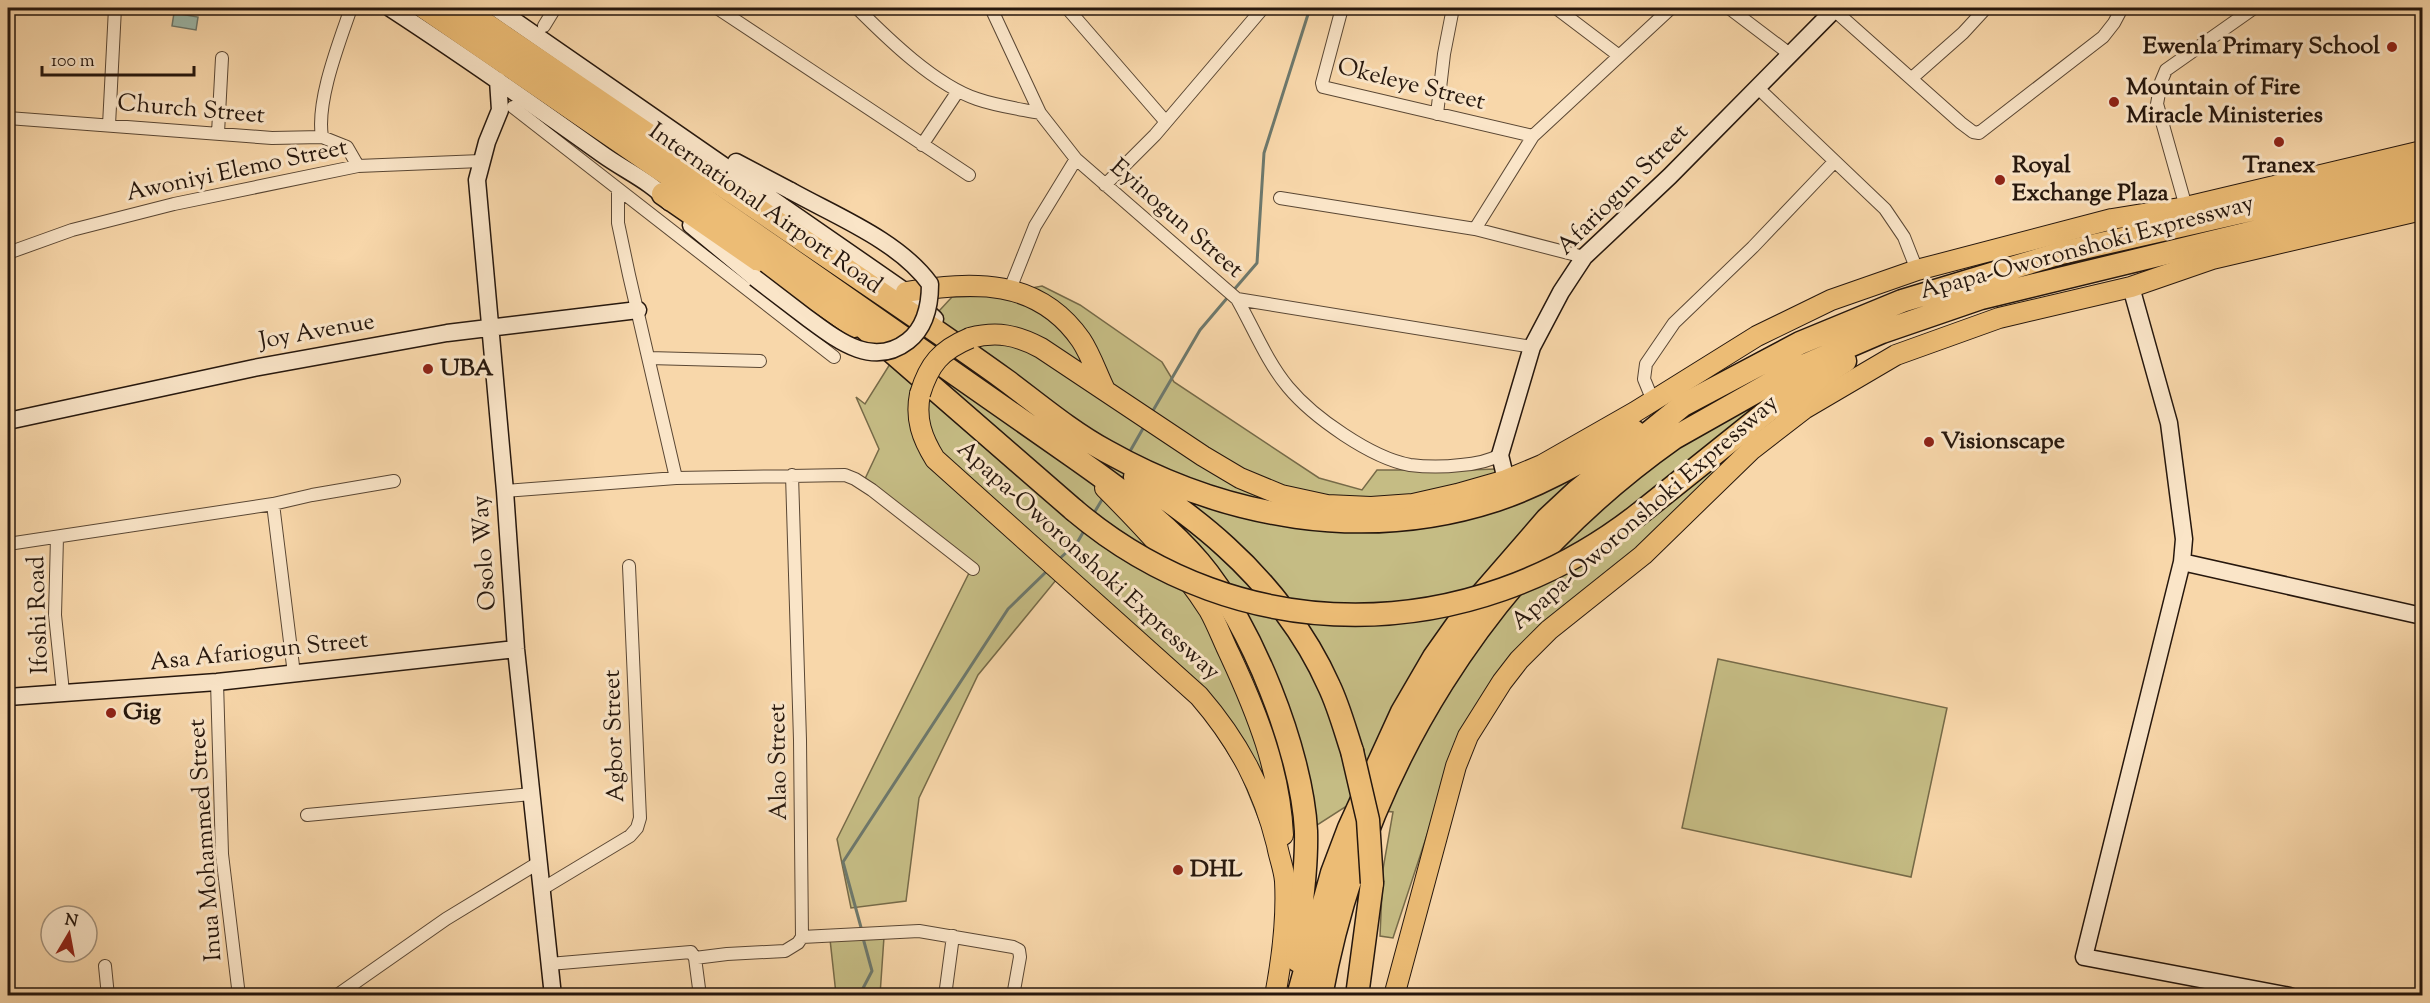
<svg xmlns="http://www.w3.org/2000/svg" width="2430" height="1003" font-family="'Sorts Mill Goudy',serif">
<rect width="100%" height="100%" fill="#f8d7aa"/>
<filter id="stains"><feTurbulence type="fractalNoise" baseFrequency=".00333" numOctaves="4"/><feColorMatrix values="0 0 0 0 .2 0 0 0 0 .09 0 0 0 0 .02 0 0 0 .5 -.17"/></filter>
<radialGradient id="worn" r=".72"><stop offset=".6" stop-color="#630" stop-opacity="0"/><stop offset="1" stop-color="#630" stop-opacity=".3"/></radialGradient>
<path fill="#c5bc84" stroke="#766a48" stroke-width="1.5" d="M1042 286 1080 305 1162 362 1174 382 1319 478 1362 490 1377 470H1470L1596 465 1759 404 1794 417 1575 603 1454 753 1393 938 1380 936 1383 869 1393 812 1345 807 1297 838 1263 829 1239 770 1203 713 1056 580 978 675 919 798 906 901 851 908 837 839 973 565 864 481 879 449 856 397 865 404 890 364 952 297 990 296Z
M1718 659 1947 708 1911 877 1682 828Z
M829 930 884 937 880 995H834L836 994Z"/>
<path fill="#9db9ab" stroke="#6d786c" stroke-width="1.5" d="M174 13 198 17 196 30 172 26Z"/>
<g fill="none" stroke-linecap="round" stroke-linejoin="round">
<path stroke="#6d786c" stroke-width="3" d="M1232 292 1257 263 1264 153 1310 8
M1151 414 1200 330 1228 297
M1129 453 1145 425
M1094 513 1103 498
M1058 560 1077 543 1085 529
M862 931 843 862 1008 609 1047 571
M859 996 872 971 863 938"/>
<defs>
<path id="street" d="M717 8 969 175
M857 8C888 39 935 85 977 99 997 106 1020 109 1040 113
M991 8 1040 113 1076 159 1237 299 1532 347
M1067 8 1166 122
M1342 8 1322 83 1323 87 1533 136
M1556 8 1618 55
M1729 8 1791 55
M1834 10 1961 123 1973 132 1979 133 2103 37 2114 23 2122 8
M544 26 555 8
M1912 78 1963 33 1986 8
M1759 89 1885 209 1904 237 1917 270
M513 107 834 357
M1437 114 1444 54 1453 8
M8 118 272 138 322 137 347 147 358 166
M109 125 115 8
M218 133 222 58
M322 137C316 101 339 43 351 8
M922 145 958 91
M1105 185 1155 135 1263 8
M618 189V223L629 275 676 478
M1280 198 1475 229 1584 257
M2186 207 2157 104 2161 82 2166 70 2254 8
M1475 229 1533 136 1671 8
M8 253 72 230 174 204 358 166 481 161
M1010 289 1035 226 1076 159
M1237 299C1253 327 1267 362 1288 387 1313 417 1371 458 1410 465 1426 467 1445 467 1461 465 1475 464 1487 462 1500 455
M649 358 760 361
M1653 401 1644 379 1646 364 1674 323 1753 247 1834 162
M505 491 676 478 845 475 855 479 872 490 973 569
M273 504 312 495 394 481
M57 537 55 615 63 692
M8 544 273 504 294 674
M217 682 222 854 239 996
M307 815 531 794
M542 889 630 836 637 828 640 818 629 566
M802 937 919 931 1013 947 1019 950 1020 957 1013 996
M695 958 727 954 785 951 798 943 802 937 800 740 792 475
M549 964 691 952 695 958 700 996
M105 966 108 996
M336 996 446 919 538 863
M945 996 953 936"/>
<path id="secondary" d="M390 8C462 55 532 104 602 154 624 170 652 182 669 202
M496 8 906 292 935 319
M498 80 500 110 487 142 477 180 505 491 516 649 553 996
M736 162 791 191
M691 225 755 278
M2131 287 2169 423 2184 539 2182 562 2084 957 2290 996
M8 421 254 368 447 333 638 310
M1506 480 1500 455 1532 347 1561 292 1584 257 1670 176 1836 8
M2182 562 2422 616
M8 697 217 682 516 649"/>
<path id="primary" d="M906 292C973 281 1038 278 1081 340 1091 355 1097 374 1105 390
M970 338C997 331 1017 335 1041 348L1203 456 1240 478 1281 495 1327 505 1371 507 1413 504 1457 494 1506 480 1542 465 1635 412 1757 336 1831 300 1917 270 2112 219 2186 207 2422 151
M920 394C915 419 922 438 935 459L1199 696C1238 741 1263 788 1277 845 1279 857 1284 869 1285 881 1287 918 1282 959 1275 996
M1105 488C1142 525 1180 565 1209 610 1217 624 1223 641 1230 655 1257 713 1280 771 1283 835
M1394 996 1456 766 1468 736 1502 682 1519 660 1549 630 1643 555 1751 450 1804 409 1896 355 1999 318 2131 287 2212 259 2422 210"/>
<path id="highway" d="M425 8 778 250 1074 457C1118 488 1164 521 1199 562 1251 623 1302 751 1306 831 1307 868 1301 907 1297 945L1298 961
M462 8C603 104 745 200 885 296 926 324 967 352 1007 381 1039 405 1071 432 1106 451 1225 518 1364 543 1496 500 1545 484 1590 456 1634 431
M663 194 854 326
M845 311 1074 510
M1135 477C1166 499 1198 521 1226 547 1268 585 1306 634 1329 686 1339 707 1345 730 1352 751
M1639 514 1769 410 1845 361
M1298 996 1332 873 1349 828 1402 712 1434 657 1463 616 1547 519 1577 491 1683 405 1800 343 1902 301 2061 253 2422 171
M1321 996C1362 771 1487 570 1674 438L1796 369 1882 332 1981 298 2422 191
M1357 996 1372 883"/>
</defs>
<use href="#street" stroke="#5a4734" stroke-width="14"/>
<use href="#secondary" stroke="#26170d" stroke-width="19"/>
<use href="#primary" stroke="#26170d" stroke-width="22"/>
<use href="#highway" stroke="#26170d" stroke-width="25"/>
<use href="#street" stroke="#fae5c8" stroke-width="12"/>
<use href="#secondary" stroke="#fae5c8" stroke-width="16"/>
<use href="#primary" stroke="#ecbc75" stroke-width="20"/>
<use href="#highway" stroke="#ecbc75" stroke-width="22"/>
<defs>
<path id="secondary-bridge" d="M755 278C772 291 789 304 806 317 836 339 872 369 908 341 926 327 930 305 930 284 899 241 836 216 791 191"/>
<path id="primary-bridge" d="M920 394C929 364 941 350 970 338"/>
<path id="highway-bridge" d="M1074 510C1241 651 1469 647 1639 514
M1352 751 1368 820 1372 883"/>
</defs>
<use href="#secondary-bridge" stroke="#26170d" stroke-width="19" stroke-linecap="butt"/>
<use href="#primary-bridge" stroke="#26170d" stroke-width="22" stroke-linecap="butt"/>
<use href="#highway-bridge" stroke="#26170d" stroke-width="25" stroke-linecap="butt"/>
<use href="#secondary-bridge" stroke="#fae5c8" stroke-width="16"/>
<use href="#primary-bridge" stroke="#ecbc75" stroke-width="20"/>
<use href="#highway-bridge" stroke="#ecbc75" stroke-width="22"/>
</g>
<g fill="#8f2418" stroke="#fae5c8" stroke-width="2">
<circle cx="2392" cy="47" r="6"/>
<circle cx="2114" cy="102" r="6"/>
<circle cx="2279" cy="142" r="6"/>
<circle cx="2000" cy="180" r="6"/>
<circle cx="428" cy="369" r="6"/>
<circle cx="1929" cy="442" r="6"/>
<circle cx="111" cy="713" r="6"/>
<circle cx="1178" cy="870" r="6"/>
</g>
<g text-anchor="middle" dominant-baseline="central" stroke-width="6" stroke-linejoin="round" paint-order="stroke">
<g font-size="24" font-weight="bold" fill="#26170d" stroke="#fae5c8" text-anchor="start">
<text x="2380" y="47" text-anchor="end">Ewenla Primary School</text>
<text x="2126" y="88">Mountain of Fire<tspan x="2126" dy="28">Miracle Ministeries</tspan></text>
<text x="2012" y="166">Royal<tspan x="2012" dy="28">Exchange Plaza</tspan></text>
<text x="2279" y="166" text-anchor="middle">Tranex</text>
<text x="440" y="369">UBA</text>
<text x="1941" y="442">Visionscape</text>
<text x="123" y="713">Gig</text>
<text x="1190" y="870">DHL</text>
</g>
<g font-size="24" fill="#26170d" stroke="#fae5c8">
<text transform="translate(1411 85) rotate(14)">Okeleye Street</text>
<text transform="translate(191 110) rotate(5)">Church Street</text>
<text transform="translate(237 171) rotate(-12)">Awoniyi Elemo Street</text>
<text transform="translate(1623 190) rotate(-45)">Afariogun Street</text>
<text transform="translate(765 209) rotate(35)">International Airport Road</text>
<text transform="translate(1176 219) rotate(41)">Eyinogun Street</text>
<text transform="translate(2087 248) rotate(-15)">Apapa-Oworonshoki Expressway</text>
<text transform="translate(317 332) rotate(-10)">Joy Avenue</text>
<text transform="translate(1645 513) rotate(-41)">Apapa-Oworonshoki Expressway</text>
<text transform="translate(485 553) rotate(-94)">Osolo Way</text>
<text transform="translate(1088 561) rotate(42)">Apapa-Oworonshoki Expressway</text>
<text transform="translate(39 615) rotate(-92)">Ifoshi Road</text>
<text transform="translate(259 652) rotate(-6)">Asa Afariogun Street</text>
<text transform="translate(615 736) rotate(-92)">Agbor Street</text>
<text transform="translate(779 762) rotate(-91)">Alao Street</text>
<text transform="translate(206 840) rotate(-94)">Inua Mohammed Street</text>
</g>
</g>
<rect width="2430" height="1003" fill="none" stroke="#f8d7aa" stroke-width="30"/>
<rect x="9" y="9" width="2412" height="985" fill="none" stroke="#26170d" stroke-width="3"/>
<rect x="15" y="15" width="2400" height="973" fill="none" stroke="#26170d" stroke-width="1.5"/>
<g transform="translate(69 934) rotate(10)"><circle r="28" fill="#fae5c8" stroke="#a5937d" stroke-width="1.5"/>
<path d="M0-4.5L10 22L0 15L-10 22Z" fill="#8f2418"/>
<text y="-9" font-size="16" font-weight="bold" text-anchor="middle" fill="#26170d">N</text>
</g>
<path d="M42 66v9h152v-9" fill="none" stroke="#26170d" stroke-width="3"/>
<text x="51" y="66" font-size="18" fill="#26170d" stroke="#fae5c8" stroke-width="4.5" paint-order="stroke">100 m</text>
<rect width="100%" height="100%" filter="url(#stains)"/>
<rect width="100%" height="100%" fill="url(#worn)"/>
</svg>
